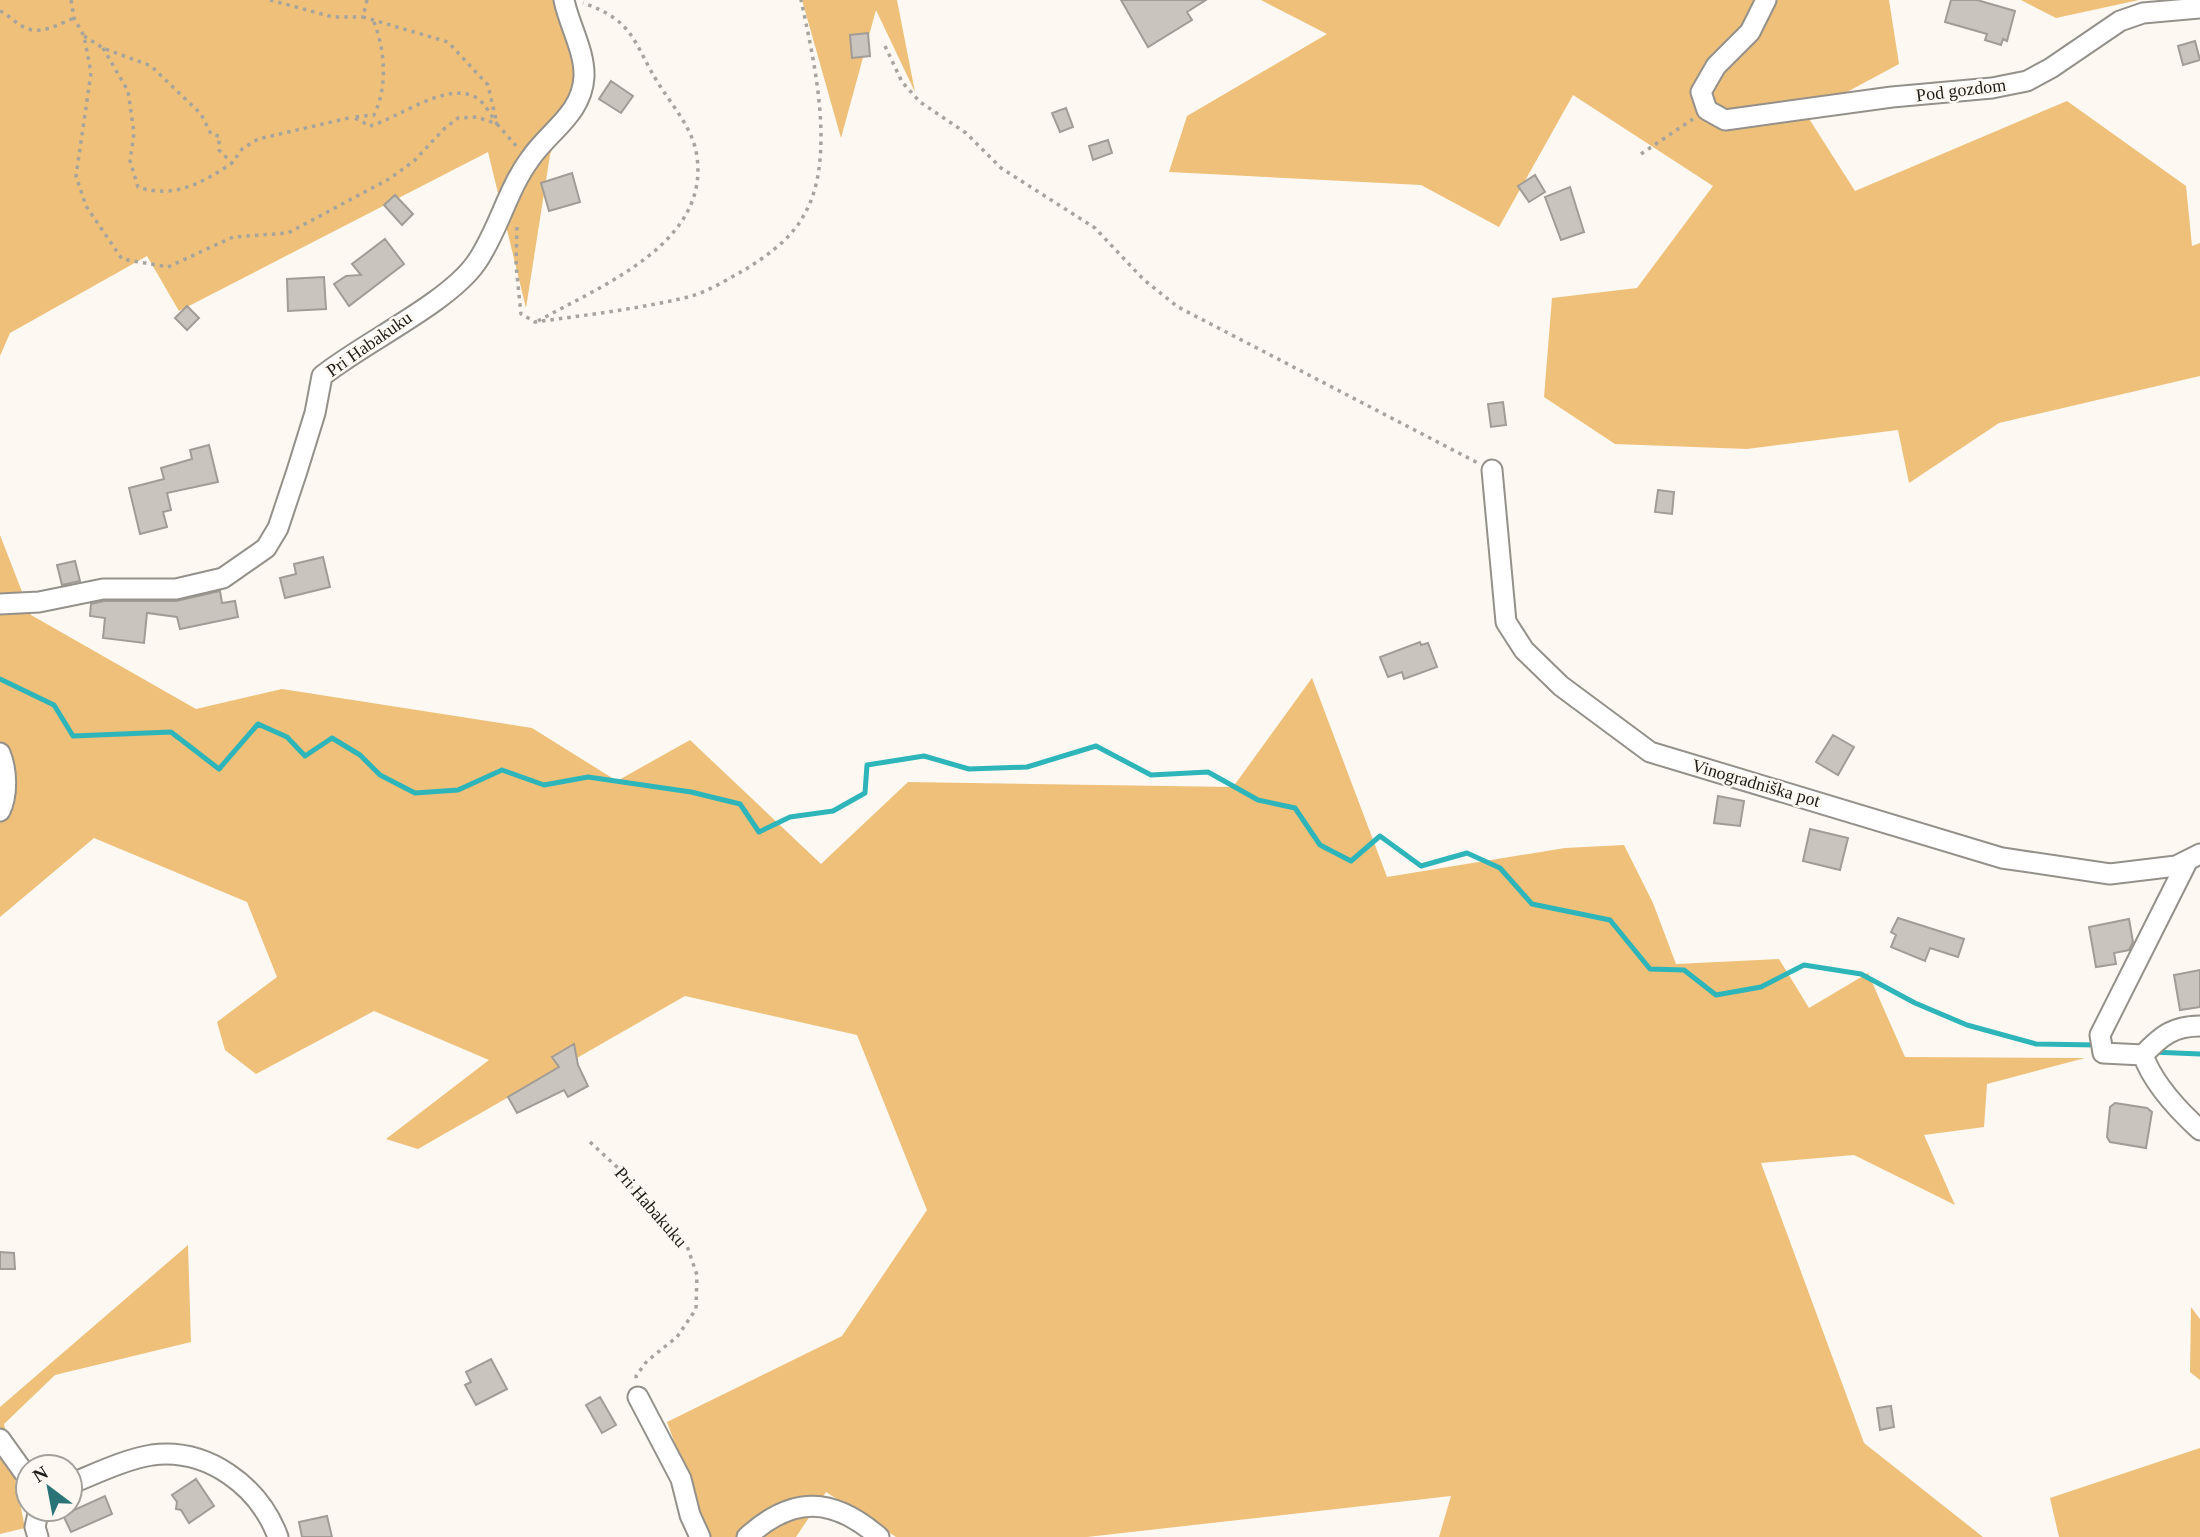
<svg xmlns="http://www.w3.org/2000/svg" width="2200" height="1537" font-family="'Times New Roman',serif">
<rect width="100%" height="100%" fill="#fdf8f1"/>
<path fill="#efc079" d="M0 0H558L585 50 550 155 526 308 488 152 179 311 147 256 10 333 0 356Z
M802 0H897L915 92 876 10 841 138Z
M1261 0H1889L1899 64 1806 114 1855 191 2067 101 2186 186 2192 246 2200 243V376L1999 423 1909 483 1898 430 1747 449 1615 444 1544 397 1552 298 1637 288 1713 186 1573 95 1499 227 1421 185 1169 172 1187 116 1327 34Z
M2021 0H2139L2056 18Z
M0 535 31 615 196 709 282 689 532 728 617 781 690 740 821 864 908 782 1233 787 1312 678 1387 877 1565 848 1624 845 1653 903 1676 964 1779 959 1809 1008 1868 973 1905 1057 2085 1058 1987 1084 1984 1127 1924 1135 1955 1205 1854 1155 1761 1163 1864 1443 1983 1537H1439L1451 1496 1087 1537H896L826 1492 796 1537H709L667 1422 842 1336 927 1210 857 1035 685 996 418 1149 386 1139 489 1060 374 1011 256 1074 225 1050 217 1022 277 977 247 902 94 838 0 917Z
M188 1245 191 1342 55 1375 4 1424 25 1528 0 1534V1407Z
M2191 1307 2200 1319V1380L2190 1372Z
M2200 1448V1537H2059L2050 1498Z"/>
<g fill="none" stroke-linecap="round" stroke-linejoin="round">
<path stroke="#2eb5ba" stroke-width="5" d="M0 679 54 705 73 736 171 732 219 769 258 724 287 737 305 756 332 738 360 755 380 775 415 793 458 790 502 770 544 785 588 777 691 792 740 804 759 832 790 817 833 811 865 793 867 765 924 756 969 769 1027 767 1096 746 1151 775 1208 772 1258 800 1295 808 1320 845 1351 861 1380 836 1421 866 1467 853 1500 868 1532 904 1610 920 1650 969 1684 970 1716 995 1761 987 1804 965 1861 974 1915 1003 1967 1025 2036 1044 2097 1045
M2152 1052 2200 1054"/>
</g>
<path fill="#c9c5be" stroke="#a19c96" stroke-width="2" d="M1121 0H1206L1187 12 1192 20 1148 47Z
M1951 0H1977L2015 11 2007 41 2003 39 2001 45 1985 40 1987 34 1945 22Z
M868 33 870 56 852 58 850 35Z
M2195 41 2200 60 2183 65 2178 46Z
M611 81 633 96 621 113 599 99Z
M1066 108 1073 127 1060 132 1052 113Z
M1108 140 1112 153 1093 160 1089 146Z
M572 173 580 202 549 211 541 183Z
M1535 175 1545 192 1529 202 1518 186Z
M1570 187 1584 232 1561 240 1545 197Z
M395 195 413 214 402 225 384 205Z
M385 239 404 264 349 306 334 284 346 276 361 275 352 264Z
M324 277 326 309 288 311 287 279Z
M187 306 199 318 187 330 175 318Z
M1503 402 1506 425 1491 427 1488 404Z
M209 445 218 482 167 493 171 510 163 512 167 527 140 534 129 488 164 479 161 468 192 459 190 450Z
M1658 490 1674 492 1672 514 1655 512Z
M323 557 330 587 285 598 280 578 296 574 294 564Z
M75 561 80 581 62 585 57 565Z
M220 591 222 603 235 601 238 617 180 629 177 617 147 613 144 643 103 638 105 618 90 616 91 604 104 601H176Z
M1420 642 1421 645 1428 643 1437 667 1404 679 1402 672 1388 677 1380 657Z
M1833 735 1854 747 1838 775 1816 762Z
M1718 796 1744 801 1740 826 1714 823Z
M1810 829 1848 838 1840 870 1803 861Z
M1898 918 1964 939 1958 957 1930 948 1925 961 1891 947 1896 935 1891 932Z
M2129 919 2133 942 2129 950 2114 953 2116 964 2096 967 2089 927Z
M2200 970V1007L2180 1010 2174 975Z
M574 1044 578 1065 588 1086 568 1097 564 1090 517 1113 508 1097 559 1067 552 1057Z
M2115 1103 2147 1108 2152 1112 2146 1148 2110 1142 2107 1137 2110 1107Z
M0 1252 14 1253 15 1269H0Z
M491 1359 507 1389 476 1405 465 1385 471 1382 466 1372Z
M600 1397 616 1425 602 1433 586 1405Z
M1891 1406 1894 1427 1880 1430 1877 1408Z
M196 1479 214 1506 189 1523 181 1510 176 1509 177 1502 172 1495Z
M105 1496 112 1514 71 1532 63 1515Z
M327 1516 332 1537H302L299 1522Z"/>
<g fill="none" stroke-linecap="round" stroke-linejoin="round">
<defs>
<path id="minor" d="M1766 0 1750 32 1716 66 1701 92 1707 110 1725 120 1892 97 1992 88 2027 81 2051 68 2120 21 2143 13 2200 8
M1492 470 1506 622 1524 650 1561 686 1650 752 2002 858 2110 874 2176 866 2200 854
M0 604 39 602 103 589H176L223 578 266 548 278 528 297 471 315 413 322 376C363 343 448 303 476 263 498 232 507 190 530 159 549 131 582 114 584 77 585 51 569 25 564 0
M0 753C7 769 8 795 0 811
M2200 1026C2173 1026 2161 1036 2143 1055 2153 1083 2178 1110 2200 1130
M2143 1055 2103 1053 2100 1035 2188 860
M638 1397 681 1479 690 1515 700 1537
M0 1439 28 1478
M70 1484C95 1474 126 1459 152 1455 208 1448 259 1486 278 1537
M38 1537 35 1527 39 1509
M747 1537C793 1495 833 1497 879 1537"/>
</defs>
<use href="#minor" stroke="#94908a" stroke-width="23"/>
<path stroke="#a7a49e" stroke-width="3.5" stroke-dasharray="3.5 5" stroke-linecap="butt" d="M71 0 74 18 84 36 91 73 76 176 86 206 122 259 168 267 233 237 288 233 389 179 414 161 444 129 458 118 477 117 497 124 518 148
M270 0 333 17H363
M367 0 363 17 448 42 488 85 497 124C492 117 485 103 477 98 447 80 399 118 370 126L353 117 374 115C388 86 385 51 374 22
M0 11C9 15 15 23 24 27 40 36 59 24 74 18
M84 36 103 48 151 66 201 114 211 134 219 136V150L232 163 242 149 258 139 353 117
M885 46 902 82 920 102 966 133 1001 168 1095 228 1144 280 1178 307 1478 463
M103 48 128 91 134 133 130 161 138 187C173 199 203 183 232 163
M1641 154 1693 119
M517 227 516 265 521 314 535 322C586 315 638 309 688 297 708 292 728 279 746 269 768 255 791 239 804 215 837 159 814 60 801 0
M538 321C602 285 714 242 696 151 691 127 672 105 660 86 633 44 636 21 583 3
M590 1142 618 1168 640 1199 671 1225 686 1243 697 1275 696 1309 677 1337 647 1361 636 1376 637 1381"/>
<use href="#minor" stroke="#fff" stroke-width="19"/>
</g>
<g text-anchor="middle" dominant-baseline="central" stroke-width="5" stroke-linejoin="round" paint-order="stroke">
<g font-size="18" fill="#1e1d1a" stroke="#fdf8f1">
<text transform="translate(1961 90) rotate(-7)">Pod gozdom</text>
<text transform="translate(369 344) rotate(-35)">Pri Habakuku</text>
<text transform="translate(1756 783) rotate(16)">Vinogradniška pot</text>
<text transform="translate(651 1207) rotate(49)">Pri Habakuku</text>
</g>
</g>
<g transform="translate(49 1488) rotate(328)"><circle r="33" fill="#fdf8f1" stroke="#a4a09b" stroke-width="2"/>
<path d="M0-5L12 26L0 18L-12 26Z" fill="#2a7477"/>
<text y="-10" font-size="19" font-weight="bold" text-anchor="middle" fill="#1e1d1a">N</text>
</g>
</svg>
